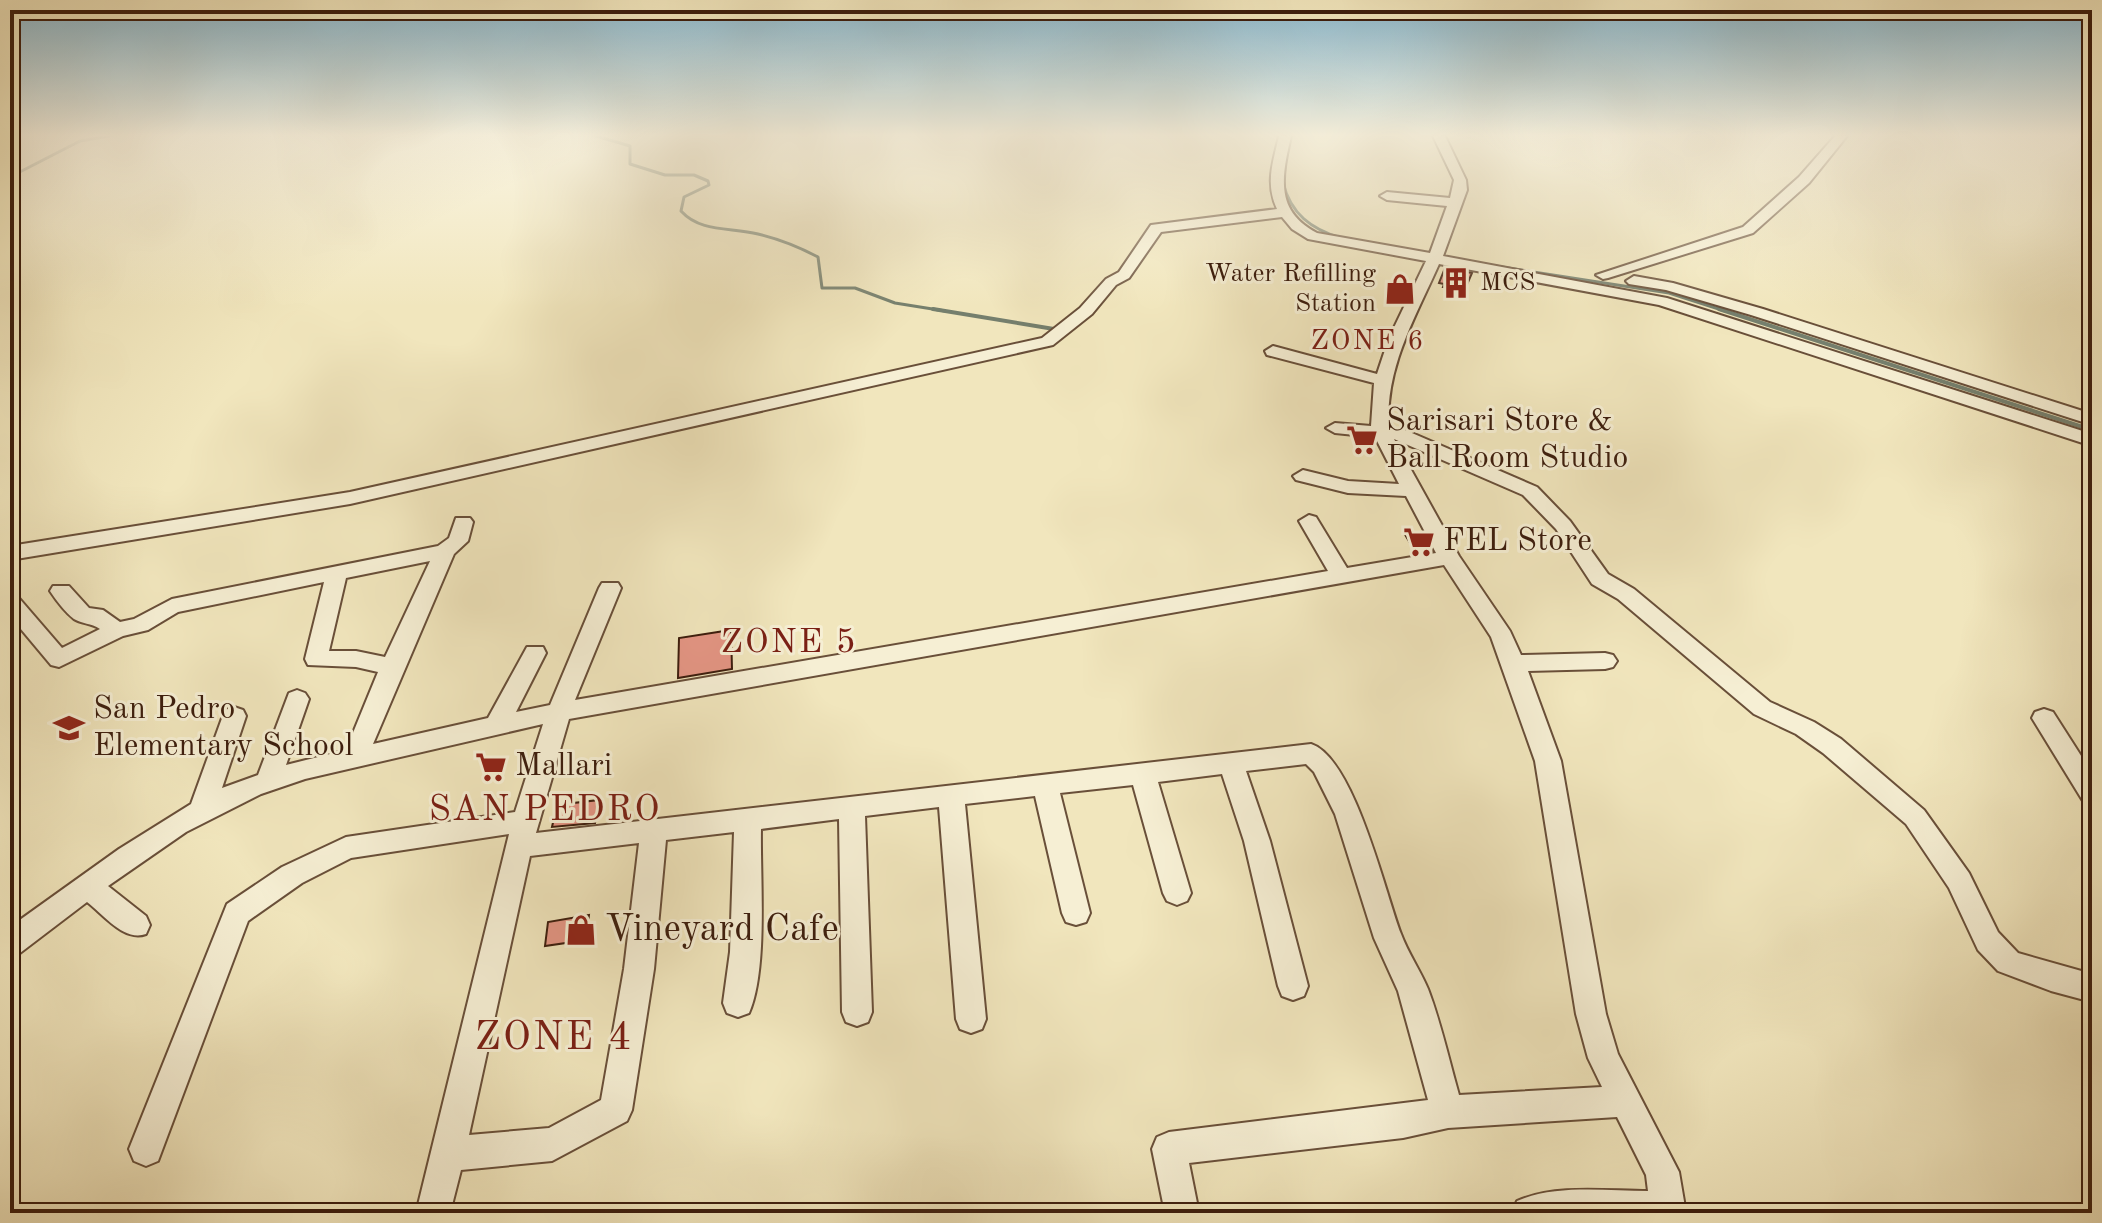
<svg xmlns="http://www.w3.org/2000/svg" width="2102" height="1223" font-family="'Old Standard TT',serif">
<rect width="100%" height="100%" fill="#f1e6bd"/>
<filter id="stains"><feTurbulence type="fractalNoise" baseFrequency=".0025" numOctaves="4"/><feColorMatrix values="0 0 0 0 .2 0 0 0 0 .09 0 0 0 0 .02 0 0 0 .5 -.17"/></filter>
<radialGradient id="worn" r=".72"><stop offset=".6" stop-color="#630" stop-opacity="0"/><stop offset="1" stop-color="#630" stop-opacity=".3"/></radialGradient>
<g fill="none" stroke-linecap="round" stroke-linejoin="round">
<path stroke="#757f6d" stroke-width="3" d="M596 136 630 146V164L665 175H694L708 181 709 185 684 197 681 211C701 233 731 227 758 234 779 239 799 247 818 257L822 288H855L895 303 945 311
M10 177 80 141 109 136
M1283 183C1291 214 1311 229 1341 238
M1489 265 1669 293 1725 311
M1134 269 1149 248"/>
<path stroke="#757f6d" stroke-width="4" d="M933 309 1060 330
M1719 309 2092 430"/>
</g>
<path fill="#e59685" stroke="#3c1d0d" stroke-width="2" d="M1445 268 1472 273 1466 287H1443L1444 284 1439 283Z
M1421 532 1431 551 1416 553 1404 533Z
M731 630 732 669 678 678 679 638Z
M599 800 595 823 552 827 557 805Z
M589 915 586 940 545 946 548 922Z"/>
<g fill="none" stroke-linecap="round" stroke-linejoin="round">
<defs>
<path id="minor" d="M1279 136H1291C1282 176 1274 211 1317 233L1430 253 1447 206 1387 200 1380 196 1387 192 1450 198 1454 180 1433 136H1445L1466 180 1467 190 1443 256 1667 298 2092 434V446L1659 305 1439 264C1416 316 1384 369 1389 428L1405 430 1537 487 1570 521 1608 574 1634 589 1770 702 1814 722 1841 739 1924 810 1969 873 1998 932 2018 953 2092 974V1002L2051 991 1998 971 1978 950 1949 888 1906 824 1823 753 1796 734 1754 714 1618 599 1592 584 1556 529 1523 495 1394 439 1459 556 1510 631 1521 655 1605 653 1613 655 1617 661 1613 667 1605 669 1528 671 1561 761 1606 1014 1618 1054 1679 1172 1686 1213H1512L1517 1201C1556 1184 1606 1191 1648 1191L1646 1175 1617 1117 1448 1128 1403 1138 1189 1163 1199 1213H1165L1152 1149 1157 1137 1169 1132 1428 1100 1398 991 1374 938 1335 814 1314 772 1306 764 1246 771 1270 841 1308 986 1304 996 1293 1000 1282 996 1278 986 1244 841 1222 774 1158 782 1191 893 1187 901 1177 905 1167 901 1163 893 1133 785 1060 793 1090 913 1086 922 1076 925 1066 922 1062 913 1035 796 965 804 986 1019 982 1029 971 1033 960 1029 956 1019 939 807 865 816 872 1012 868 1022 857 1026 846 1022 842 1012 839 819 761 829C760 878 768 970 749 1013L738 1017 727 1013 723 1003 730 952 734 832 666 840 654 969 632 1110 627 1121 552 1161 461 1170 450 1213H416L509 834 351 858 302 883 248 921 158 1161 146 1166 134 1161 129 1149 227 904 282 867 346 837 515 812 543 724 305 779 261 794 186 832 108 886 146 916 150 925 146 934C124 942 104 915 87 902L20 953 10 957V927L119 849 191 804 225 710 234 707 243 710 246 716 222 788 258 775 289 693 297 690 305 693 309 699 286 765 346 750 378 672 356 667 308 665 305 659 324 582 178 612 148 630 123 636 59 667 51 665 10 616V595L18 597 62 648 100 629C91 623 82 624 74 619 65 612 56 600 50 591L53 586H69L89 608 103 610 120 622 134 619 172 599 438 546 449 538 456 518H470L473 522 468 541 454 554 373 744 488 718 527 647H543L546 653 516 712 550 705 599 588 602 583H618L621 588 575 700 1328 571 1299 521 1309 515 1316 517 1347 568 1436 553 1406 496 1348 493 1296 480 1293 476 1303 470 1348 481 1399 484 1375 437 1335 433 1326 428 1335 423 1371 426 1374 383 1267 355 1265 351 1273 346 1377 374 1389 338 1426 261 1308 239 1292 229 1282 217 1161 232 1129 278 1116 285 1092 314 1053 345 350 504 10 560V546L350 492 1042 338 1080 308 1106 279 1119 272 1151 225 1277 209C1265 183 1273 163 1279 136ZM430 561 385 657 356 651H329L346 578ZM1444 565 1491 637 1535 761 1576 1014 1588 1058 1602 1087 1459 1095C1449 1060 1441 1023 1428 989 1420 970 1408 953 1401 934 1385 892 1354 758 1311 744L536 833 569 719ZM639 843 624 969 601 1100 549 1128 469 1135 530 856Z
M1835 136H1847L1809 183 1753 233 1608 278 1603 279 1596 275 1743 227 1799 177Z
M1634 276 1673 283 1763 309 2092 414V425L1751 315 1666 290 1629 284 1626 281Z
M2044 709 2053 712 2092 773V804L2083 801 2032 718 2035 712Z"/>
</defs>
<use href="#minor" stroke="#694f39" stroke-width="4"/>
<use href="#minor" fill="#f6efd4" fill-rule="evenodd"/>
</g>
<linearGradient id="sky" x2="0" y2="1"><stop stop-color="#89b9d0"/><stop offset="0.44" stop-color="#f9f4e1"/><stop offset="1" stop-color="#f9f4e1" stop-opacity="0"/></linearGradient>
<rect width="2102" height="307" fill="url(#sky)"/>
<defs>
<symbol id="building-bare" viewBox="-9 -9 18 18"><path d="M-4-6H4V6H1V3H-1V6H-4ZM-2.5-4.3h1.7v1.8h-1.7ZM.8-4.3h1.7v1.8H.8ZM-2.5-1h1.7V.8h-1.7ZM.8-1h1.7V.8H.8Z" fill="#8f2418" stroke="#f6efd4" stroke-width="2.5" paint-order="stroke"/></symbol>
<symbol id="shop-bare" viewBox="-9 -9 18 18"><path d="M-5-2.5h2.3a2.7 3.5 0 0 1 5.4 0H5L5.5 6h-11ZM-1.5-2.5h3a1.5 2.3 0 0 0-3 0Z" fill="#8f2418" stroke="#f6efd4" stroke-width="2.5" paint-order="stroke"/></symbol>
<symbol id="supermarket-bare" viewBox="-9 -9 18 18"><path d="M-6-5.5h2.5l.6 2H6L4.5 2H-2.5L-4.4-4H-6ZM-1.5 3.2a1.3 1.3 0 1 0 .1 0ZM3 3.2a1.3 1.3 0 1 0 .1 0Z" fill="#8f2418" stroke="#f6efd4" stroke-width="2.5" paint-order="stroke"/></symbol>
<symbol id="school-bare" viewBox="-9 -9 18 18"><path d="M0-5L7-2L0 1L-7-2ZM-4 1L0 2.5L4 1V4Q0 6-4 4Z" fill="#8f2418" stroke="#f6efd4" stroke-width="2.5" paint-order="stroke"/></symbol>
</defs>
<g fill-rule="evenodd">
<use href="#building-bare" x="1434" y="261" width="44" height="44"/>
<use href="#shop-bare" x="1378" y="267" width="44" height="44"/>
<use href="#supermarket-bare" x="1340" y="418" width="44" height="44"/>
<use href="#supermarket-bare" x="1397" y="520" width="44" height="44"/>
<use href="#school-bare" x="47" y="706" width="44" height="44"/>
<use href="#supermarket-bare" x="469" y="745" width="44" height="44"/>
<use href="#shop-bare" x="559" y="908" width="44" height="44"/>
</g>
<g text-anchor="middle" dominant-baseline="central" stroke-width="6" stroke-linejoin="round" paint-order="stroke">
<g font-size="26" fill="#3c1d0d" stroke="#f6efd4" text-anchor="end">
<text x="1376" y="274">Water Refilling<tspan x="1376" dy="30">Station</tspan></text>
<text x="1480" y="283" text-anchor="start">MCS</text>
</g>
<g font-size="28" letter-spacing="2" fill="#7a1f14" stroke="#f6efd4">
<text x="1368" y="342">ZONE 6</text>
</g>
<g font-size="32" fill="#3c1d0d" stroke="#f6efd4" text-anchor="start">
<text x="1386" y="422">Sarisari Store &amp;<tspan x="1386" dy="37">Ball Room Studio</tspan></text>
<text x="1443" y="542">FEL Store</text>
<text x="93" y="710">San Pedro<tspan x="93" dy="37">Elementary School</tspan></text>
<text x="515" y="767">Mallari</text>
</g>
<g font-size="34" letter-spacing="2" fill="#7a1f14" stroke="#f6efd4">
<text x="789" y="643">ZONE 5</text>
</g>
<g font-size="36" letter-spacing="2" fill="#7a1f14" stroke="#f6efd4">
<text x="545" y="811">SAN PEDRO</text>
</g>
<g font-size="38" fill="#3c1d0d" stroke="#f6efd4" text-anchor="start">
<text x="605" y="930">Vineyard Cafe</text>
</g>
<g font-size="40" letter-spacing="2" fill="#7a1f14" stroke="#f6efd4">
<text x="554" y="1039">ZONE 4</text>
</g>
</g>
<rect width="2102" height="1223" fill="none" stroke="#f1e6bd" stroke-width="40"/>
<rect x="12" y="12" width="2078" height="1199" fill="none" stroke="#3c1d0d" stroke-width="4"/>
<rect x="20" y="20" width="2062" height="1183" fill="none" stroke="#3c1d0d" stroke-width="2"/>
<rect width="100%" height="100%" filter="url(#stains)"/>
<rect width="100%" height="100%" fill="url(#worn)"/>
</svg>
